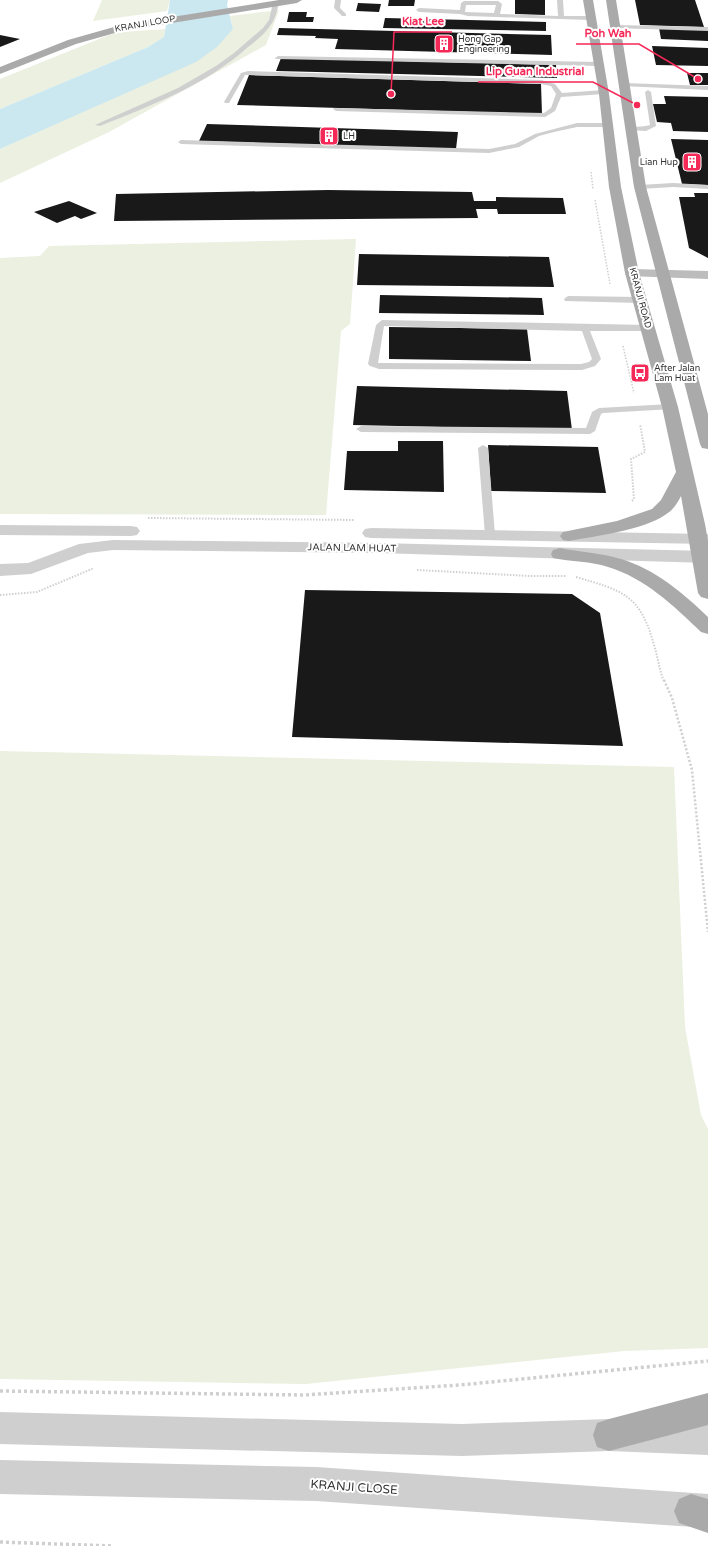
<svg xmlns="http://www.w3.org/2000/svg" width="708" height="1546" font-family="'Varela Round',sans-serif">
<rect width="100%" height="100%" fill="#fff"/>
<path fill="#ebf0e0" d="M102 0H170L167 11 93 21Z
M279 10 266 45 109 132 0 183V149L147 83 233 29 230 16Z
M165 29 164 37 148 47 0 109V79L109 35C127 30 146 31 165 29Z
M356 239 350 324 341 331 326 515 0 514V258L40 256 49 246Z
M0 751 674 767 685 1027 701 1115 708 1129V1348L624 1351 306 1384 0 1379Z"/>
<path fill="#cbe8f0" d="M170 0H228L227 5 233 29 217 47 196 62 0 149V109L148 47 164 37Z"/>
<path fill="#191919" d="M389 0H415L414 6H388Z
M515 0H545V15L515 14Z
M635 0H695L704 27 640 25Z
M358 3 381 4 379 12 356 11Z
M289 12H307L306 17H314L313 22H287Z
M385 18 546 22V31L383 28Z
M279 28 551 35 552 55 335 49 338 39 315 38 316 36 277 35Z
M659 28 708 30V41L661 39Z
M0 35 20 39 0 47Z
M652 46 708 48V66L656 65Z
M281 58 556 65 557 78 276 71Z
M687 73H708V85H690Z
M249 75 541 84 542 114 237 105Z
M664 96 708 97V132L673 131 671 123 657 122 653 104H666Z
M207 124 458 132 456 149 199 141Z
M671 139 708 140V185L682 184Z
M328 190 472 192 474 201H496V197L563 198 566 214H498L497 209H476L478 218 114 221 116 194Z
M694 193H708V258L689 248 679 197H695Z
M69 201 97 213 81 219 75 216 57 223 34 212Z
M359 254 549 257 554 287 357 285Z
M380 295 542 298 544 315 379 313Z
M389 327 527 329 531 361 389 359Z
M357 386 567 391 572 430 353 425Z
M398 441H443L444 492 344 490 347 451H398Z
M488 445 598 447 606 493 491 491Z
M305 590 572 594 600 613 623 746 292 737Z"/>
<g fill="none" stroke-linecap="round" stroke-linejoin="round">
<path stroke="#cfcfcf" stroke-width="1.5" stroke-dasharray="1.5 1.5" stroke-linecap="butt" d="M591 172 593 189
M595 200 610 284
M623 346 634 393"/>
<path stroke="#cfcfcf" stroke-width="2" stroke-dasharray="1.5 1.5" stroke-linecap="butt" d="M632 501 634 499 631 459 645 452 640 424
M148 518 355 520
M417 570 530 576H566
M576 577C623 591 640 594 654 645 658 657 659 670 664 681
M0 595 37 592 94 568"/>
<path stroke="#cfcfcf" stroke-width="2.5" stroke-dasharray="2 2" stroke-linecap="butt" d="M664 680 672 698 692 770 708 932"/>
<path stroke="#cfcfcf" stroke-width="3.5" stroke-dasharray="3 3" stroke-linecap="butt" d="M0 1391 304 1395 460 1385 708 1361
M0 1542 113 1546"/>
<path fill="#cfcfcf" fill-rule="evenodd" d="M335 0H341L340 8 346 14V16H342L334 8Z
M557 0H563L564 16H590L593 18 590 20 468 16 460 14 419 12 416 10 419 8 460 10 461 3 464 1H498L502 4 500 14 558 16ZM466 5H496L494 13 465 12Z
M276 1 279 3C277 10 276 17 272 23 266 33 257 40 248 47 206 85 152 105 100 126L95 125 178 88 216 66 234 53 263 28 269 20 273 3Z
M616 25 708 27V31L614 28V26Z
M278 56 599 62 602 64 599 66 276 59 275 58Z
M248 71 541 80 555 84 562 93 604 90 607 92 604 94 561 97 555 111 545 117 336 111 333 109 334 108 544 113 551 108 556 94 551 86 541 84 248 75H245L229 103H225L224 102 241 73Z
M624 83 708 86V90L622 86V84Z
M648 90 651 92 656 126 646 131 628 130 627 129C633 125 642 128 650 125L645 92Z
M577 123H608L611 125 608 127H577L554 132 539 136 519 147 489 153 181 144 178 142 181 140 489 149 515 144 535 134Z
M673 183 708 185V189L673 187 640 189 636 187 640 185Z
M568 296 640 297 644 300 640 303 565 301 564 299Z
M382 320 648 325 652 328 648 331H590L601 359 595 366 582 370 379 369 370 366 368 364 376 325ZM384 326 582 331 592 359 589 362 581 364 380 363H378Z
M670 404 675 407 673 409 603 413 601 414 595 431 590 434 361 432 356 429 361 426 586 428 592 412 599 408Z
M483 445 488 448 495 535 490 538 485 535 478 448Z"/>
<path fill="#cfcfcf" fill-rule="evenodd" d="M0 525 131 526 137 527 140 531 137 535 131 536 0 535Z
M371 528 708 534V544L371 538 365 537 362 533 365 529Z
M113 540 378 543 708 551V563L378 553 113 550 88 553 31 574 0 576V564L28 563 79 544Z
M0 1412 462 1424 609 1419 708 1423V1455L609 1451 462 1456 0 1444Z
M0 1460 316 1467 708 1494V1528L316 1501 0 1494Z"/>
<path fill="#bcbcbc" fill-rule="evenodd" d="M632 269 708 271V279L627 276 625 273 627 270Z"/>
<path fill="#aaa" fill-rule="evenodd" d="M279 0H302L297 3 122 31 76 44 0 74V67L68 40 121 25Z
M583 0H593L609 94 621 187 639 273 678 407 705 524 708 541V599L701 597 698 593 681 496C677 504 673 510 665 515 643 530 596 536 569 541L563 540 560 536 563 532 617 521 652 509 661 500 676 472 662 407 625 273 609 187 599 94Z
M606 0H616L646 187 708 414V449L702 448 700 444 634 187Z
M560 548C580 552 601 553 621 559 655 569 683 593 708 617V634L701 632C674 606 645 578 608 567 591 561 571 562 553 558L551 554 553 550Z
M708 1393V1425L609 1451 597 1447 593 1435 597 1423 609 1419Z
M691 1494 708 1499V1533L679 1523 674 1511 679 1499Z"/>
</g>
<defs>
<symbol id="building-square" viewBox="-11 -11 22 22"><rect x="-9" y="-9" width="18" height="18" rx="4" fill="#f52957" stroke="#fff"/><path d="M-4-6H4V6H1V3H-1V6H-4ZM-2.5-4.3h1.7v1.8h-1.7ZM.8-4.3h1.7v1.8H.8ZM-2.5-1h1.7V.8h-1.7ZM.8-1h1.7V.8H.8Z" fill="#fff"/></symbol>
<symbol id="bus-square" viewBox="-11 -11 22 22"><rect x="-9" y="-9" width="18" height="18" rx="4" fill="#f52957" stroke="#fff"/><path d="M-5-6H5V4H4V6H2V4H-2V6H-4V4H-5ZM-3.5-4V0h7V-4ZM-3.5 1.2v1.5H-2V1.2ZM2 1.2v1.5H3.5V1.2Z" fill="#fff"/></symbol>
</defs>
<g fill-rule="evenodd">
<use href="#building-square" x="433" y="33" width="22" height="22"/>
<use href="#building-square" x="318" y="125" width="22" height="22"/>
<use href="#building-square" x="681" y="151" width="22" height="22"/>
<use href="#bus-square" x="629" y="362" width="22" height="22"/>
</g>
<g text-anchor="middle" dominant-baseline="central" stroke-width="4" stroke-linejoin="round" paint-order="stroke">
<g font-size="9" fill="#323232" stroke="#fff">
<text transform="translate(145 24) rotate(-10)">KRANJI LOOP</text>
<text transform="translate(640 298) rotate(75)">KRANJI ROAD</text>
</g>
<g font-size="9" fill="#323232" stroke="#fff" text-anchor="start">
<text x="458" y="39">Hong Gap<tspan x="458" dy="10">Engineering</tspan></text>
<text x="343" y="136">LH</text>
<text x="678" y="162" text-anchor="end">Lian Hup</text>
<text x="654" y="368">After Jalan<tspan x="654" dy="10">Lam Huat</tspan></text>
</g>
<g font-size="10" fill="#323232" stroke="#fff">
<text transform="translate(352 548) rotate(1)">JALAN LAM HUAT</text>
</g>
<g font-size="12" fill="#323232" stroke="#fff">
<text transform="translate(354 1487) rotate(4)">KRANJI CLOSE</text>
</g>
</g>
<path fill="none" stroke="#f52957" stroke-width="1.5" d="M391 94L394 32H452M698 79L639 44H576M637 105L593 82H478"/>
<g fill="#f52957" stroke="#fff" stroke-width="1.5">
<circle cx="391" cy="94" r="4"/>
<circle cx="698" cy="79" r="4"/>
<circle cx="637" cy="105" r="4"/>
</g>
<g font-size="11" text-anchor="middle" font-weight="bold" fill="#f52957" stroke="#fff" stroke-width="4" stroke-linejoin="round" paint-order="stroke">
<text x="423" y="25">Kiat Lee</text>
<text x="608" y="37">Poh Wah</text>
<text x="535" y="75">Lip Guan Industrial</text>
</g>
</svg>
